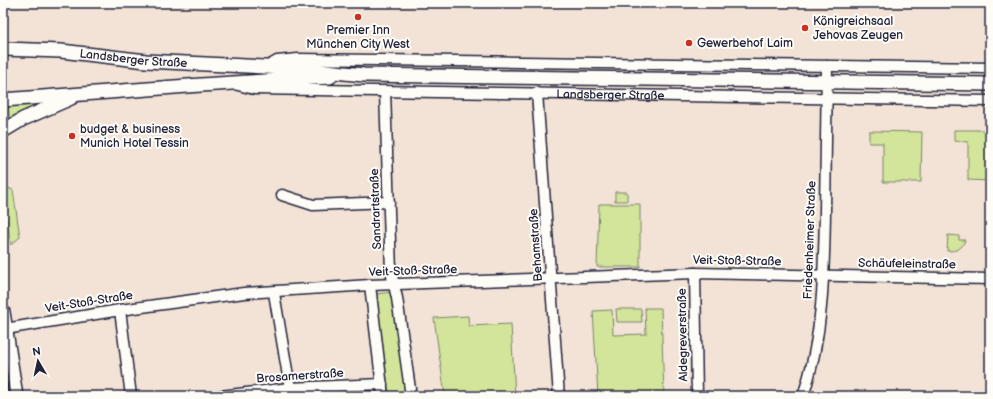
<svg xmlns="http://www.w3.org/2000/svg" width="993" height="399" font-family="'Balsamiq Sans',sans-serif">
<rect width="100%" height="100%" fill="#f2e3d6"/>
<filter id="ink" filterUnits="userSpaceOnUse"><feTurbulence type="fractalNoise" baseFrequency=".025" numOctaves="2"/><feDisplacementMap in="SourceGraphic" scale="8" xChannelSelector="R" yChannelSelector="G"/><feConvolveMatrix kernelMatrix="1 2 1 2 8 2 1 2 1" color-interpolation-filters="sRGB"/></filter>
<g filter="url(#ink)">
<path fill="#d2e59a" stroke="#7a846a" d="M44 104 10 121 8 106Z
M954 130H990V181L968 180V142L954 141Z
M869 131 922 132 921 182H883V143H869Z
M3 186 13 190 20 237 11 245 3 198Z
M615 192H627V201H615Z
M599 204H640V267H597Z
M948 235 959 236V240H965C962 249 957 251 947 251Z
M392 292 406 396H389L376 294Z
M645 308H661L664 396H598L593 311 612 310 613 335 646 334Z
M616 309H641L642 322H617Z
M468 316 469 326 511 324 515 396H445L434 318Z"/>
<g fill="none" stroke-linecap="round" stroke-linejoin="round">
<defs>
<g id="minor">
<path d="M265 68 277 61 298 59 990 68"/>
<path id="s1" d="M238 85 254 89 990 101"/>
<path d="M385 91 391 272 397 298 411 396"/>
<path d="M537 93 559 396"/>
<path d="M282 195 313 205 389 202"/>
<path d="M695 273 697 396"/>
<path d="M370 285 383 396"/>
<path d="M274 293 290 388"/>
<path d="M120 310 131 396"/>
<path d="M5 329 120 310 244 293 370 285 695 273 990 279"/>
<path d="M220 396 290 388 382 384"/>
<path d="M803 396C823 337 824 274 825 212 826 163 826 115 827 66"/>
</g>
<g id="major">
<path id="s2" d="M3 49 61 51 146 61 306 69 364 75 990 84"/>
<path d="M3 100 201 85 330 77"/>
<path d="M3 131 23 119 71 98"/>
<path d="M3 312 16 396"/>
</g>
</defs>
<use href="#minor" stroke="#22223b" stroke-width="13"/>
<use href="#major" stroke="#22223b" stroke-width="16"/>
<use href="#minor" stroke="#fdfcf7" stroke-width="10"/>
<use href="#major" stroke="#fdfcf7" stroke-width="13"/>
<path stroke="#22223b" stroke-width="1" d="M3 343 10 396"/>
</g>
</g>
<g fill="#c8321e" stroke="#fdfcf7" stroke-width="1.5">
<circle cx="358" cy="17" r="4"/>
<circle cx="805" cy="28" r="4"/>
<circle cx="689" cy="43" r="4"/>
<circle cx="72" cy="136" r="4"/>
</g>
<g text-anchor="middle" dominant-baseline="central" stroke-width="4" stroke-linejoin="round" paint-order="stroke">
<g font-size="12" fill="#22223b" stroke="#fdfcf7" text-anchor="start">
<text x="813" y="21">Königreichsaal<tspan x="813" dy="14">Jehovas Zeugen</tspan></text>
<text x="358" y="30" text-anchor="middle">Premier Inn<tspan x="358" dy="14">München City West</tspan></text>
<text x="697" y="43">Gewerbehof Laim</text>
<text x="80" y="129">budget &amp; business<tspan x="80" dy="14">Munich Hotel Tessin</tspan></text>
</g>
<g font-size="12" fill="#22223b" stroke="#fdfcf7">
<text stroke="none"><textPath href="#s2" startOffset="131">Landsberger Straße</textPath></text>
<text stroke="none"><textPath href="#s1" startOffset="373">Landsberger Straße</textPath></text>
<text transform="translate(376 209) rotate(-92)">Sandrartstraße</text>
<text transform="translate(810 240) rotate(-88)">Friedenheimer Straße</text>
<text transform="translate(536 245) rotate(-94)">Behamstraße</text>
<text transform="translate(737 261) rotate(1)">Veit-Stoß-Straße</text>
<text transform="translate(907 264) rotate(1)">Schäufeleinstraße</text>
<text transform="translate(413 271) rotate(-2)">Veit-Stoß-Straße</text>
<text transform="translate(89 302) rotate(-9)">Veit-Stoß-Straße</text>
<text transform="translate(683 335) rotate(-91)">Aldegreverstraße</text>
<text transform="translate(300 376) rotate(-4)">Brosamerstraße</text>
</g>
</g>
<rect width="993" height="399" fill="none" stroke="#fdfcf7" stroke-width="16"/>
<rect x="8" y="8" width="977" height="383" fill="none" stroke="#22223b" stroke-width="1.5" filter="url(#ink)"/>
<g transform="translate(38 361) rotate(351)" stroke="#fdfcf7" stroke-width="3" paint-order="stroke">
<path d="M0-3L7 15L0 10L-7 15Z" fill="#22223b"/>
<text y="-6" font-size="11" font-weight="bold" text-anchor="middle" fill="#22223b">N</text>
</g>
</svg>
